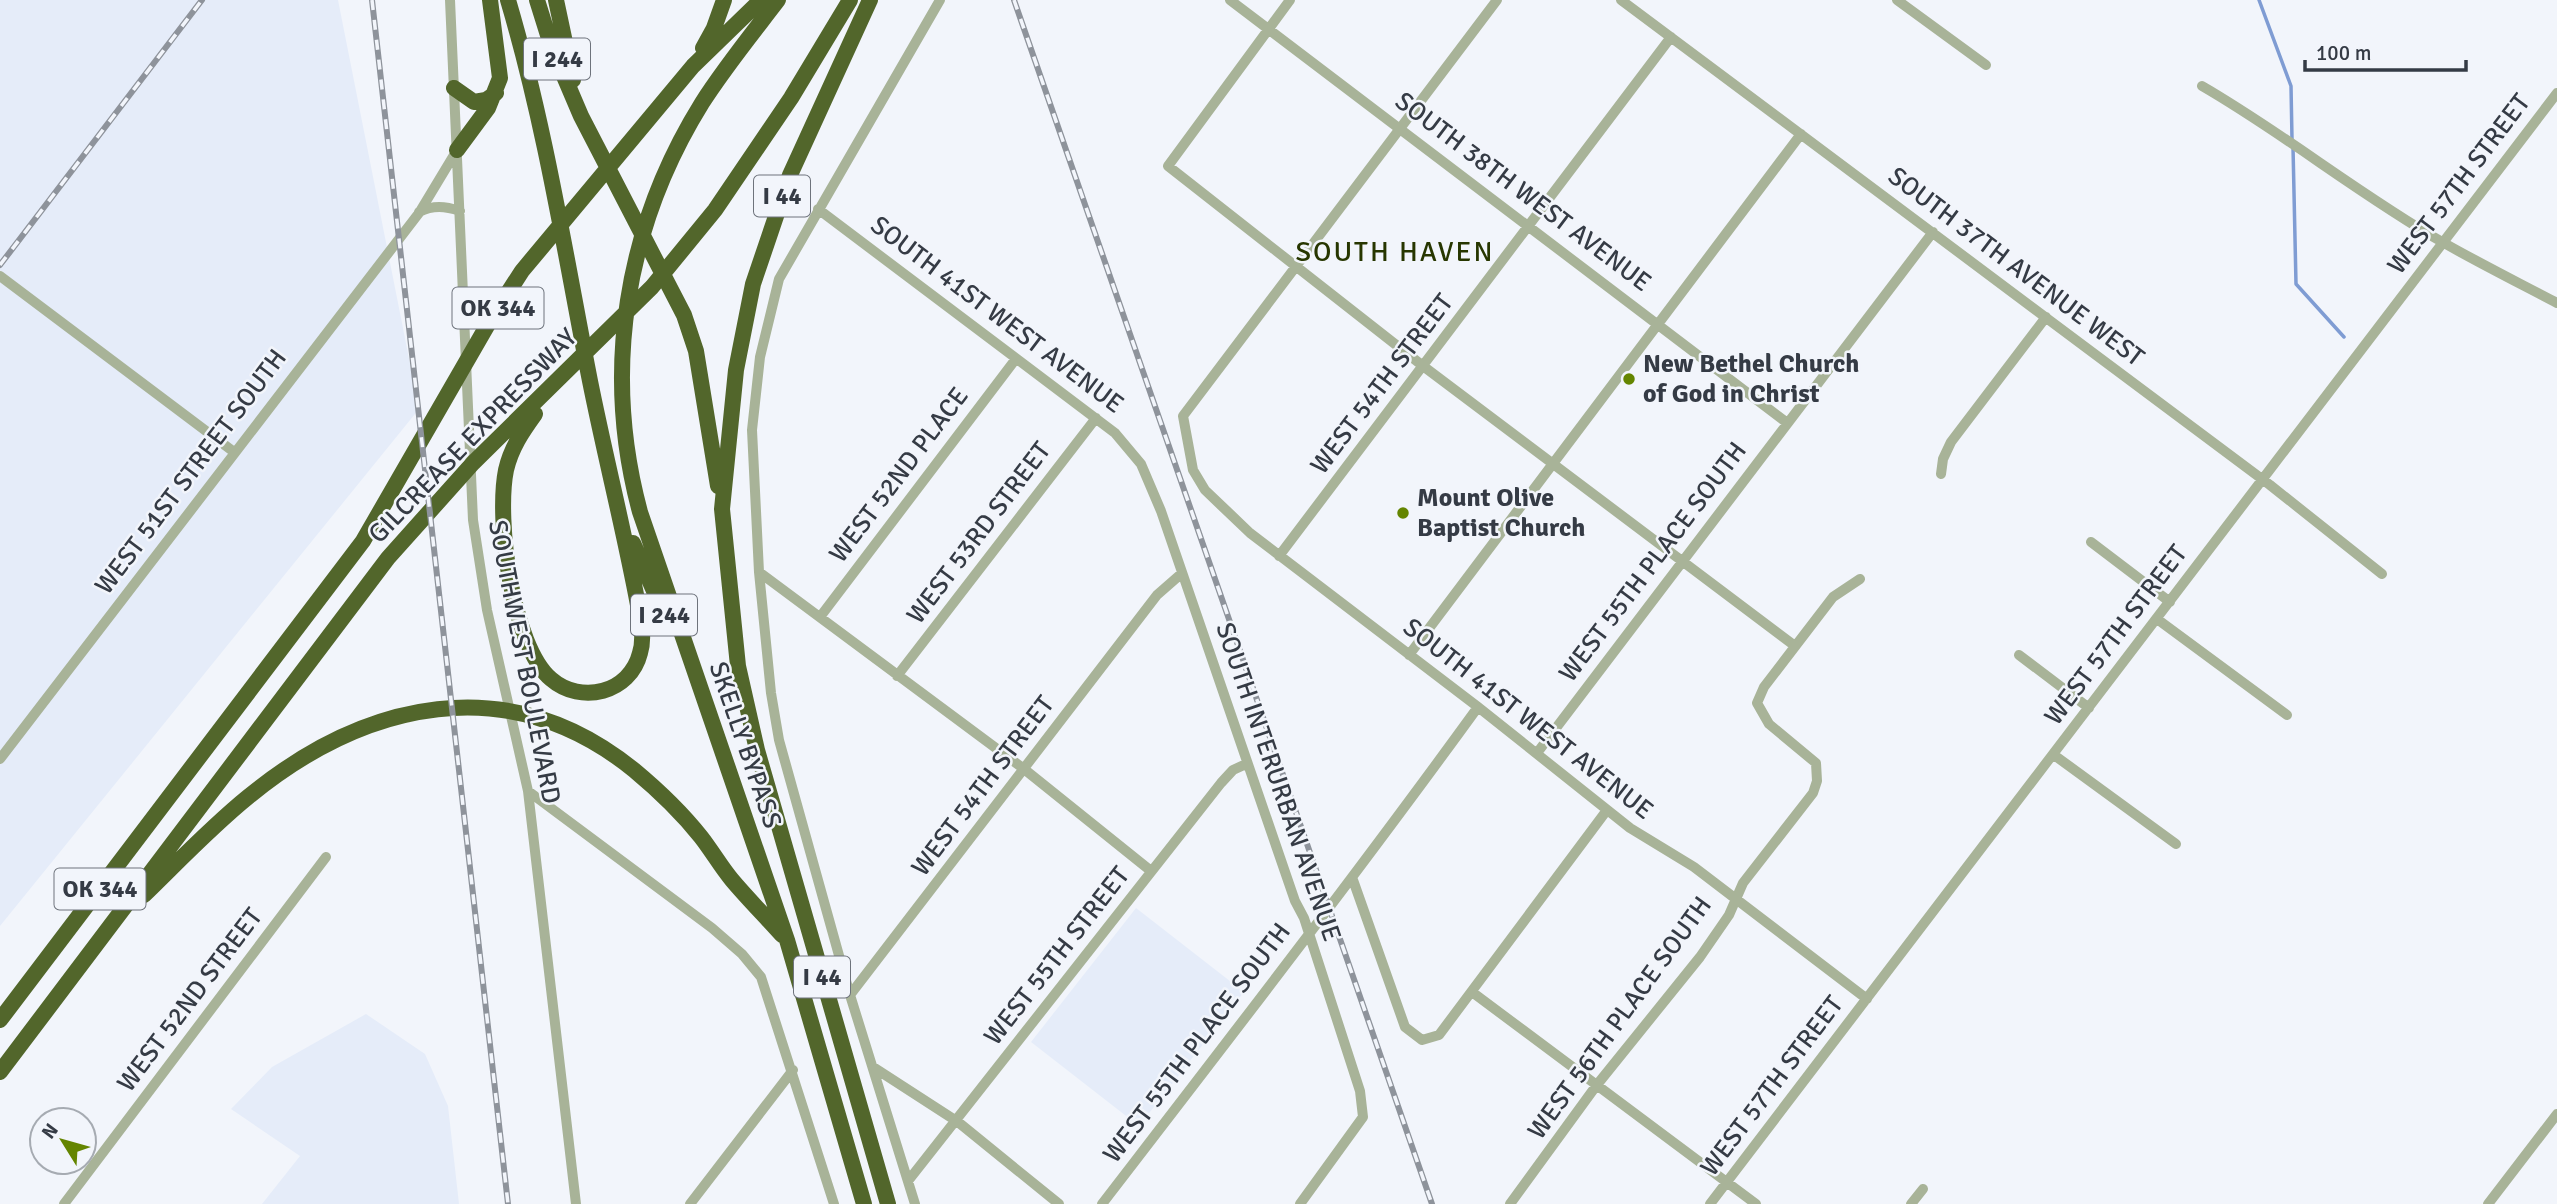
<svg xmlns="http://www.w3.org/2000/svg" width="2557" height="1204" font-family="Signika,sans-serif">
<rect width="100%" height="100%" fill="#f2f5fb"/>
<path fill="#e5ecf9" d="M0 0H338L419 409 0 926Z
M1136 908 1244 992 1139 1126 1031 1042Z
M366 1014 425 1054 448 1106 459 1204H262L300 1156 231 1109 272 1067Z"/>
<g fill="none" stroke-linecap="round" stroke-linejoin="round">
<path stroke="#7f9cd3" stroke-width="3.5" d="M2259 0 2291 86 2292 139
M2293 147 2296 284 2344 337"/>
<path stroke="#a8b398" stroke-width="10" d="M450 0 473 520 487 610 528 791 576 1204
M1230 0 1786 422
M1290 0 1168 166 1423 366 1795 646
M1497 0 1183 416 1193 470 1205 490 1250 533 1478 707 1630 828 1694 867 1867 999
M1621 0 2270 485 2382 574
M1897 0 1986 65
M2202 86C2285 134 2360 195 2444 243 2481 264 2519 283 2557 303
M818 209 1115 433 1141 464 1161 511 1295 901 1304 918 1360 1091 1363 1117 1300 1204
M419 212C433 205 445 206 460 211
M0 276 234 452
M1941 474 1943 459 1951 442 2046 317
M2091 542 2170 602
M1279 556 1671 37
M759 572 1024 769 1151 871
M820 617 1015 360
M2157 619 2287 715
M1409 655 1801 134
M2019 655 2089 708
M897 676 1096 418
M1537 753 1933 232
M2054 755 2176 844
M0 759 419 213 457 150
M528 791 712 928 742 954 761 977 834 1204
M1353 880 1405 1027 1422 1040 1439 1035 1607 810
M1472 992 1756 1204
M850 995 1157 595 1181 574
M873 1067 958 1122 1059 1204
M908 1181 1221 783 1233 770 1246 764
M64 1204 326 857
M690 1204 793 1070
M915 1204 850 995 779 740 771 693 759 572 752 430 760 357 779 279 940 0
M1102 1204C1229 1039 1356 875 1478 707
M1510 1204 1596 1086 1700 957 1729 915 1743 883 1813 793 1817 781 1816 763 1769 724 1757 703 1764 687 1833 597 1860 579
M1710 1204 2557 93
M1911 1204 1923 1189
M2488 1204 2557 1114"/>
<path stroke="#52662b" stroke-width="16" d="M508 0C545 125 565 253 590 381 605 456 624 530 638 605 640 621 645 637 640 653 630 693 581 705 551 679 512 646 496 519 506 470 511 448 522 432 535 414
M537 0 552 48 581 116 684 315 696 351 718 486
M556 0 573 80
M778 0C752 34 725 67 702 103 625 227 602 371 640 512L787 940 864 1204
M870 0 790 175 753 284 736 370 722 509 738 666 757 750 888 1204
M703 48 714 28 724 0
M454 88 474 102 486 100 496 93
M457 150 488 108 500 78 490 0
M633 543 665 616
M144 895C178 862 211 827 248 797 365 701 508 668 634 770 658 790 682 813 701 837 712 851 721 867 732 880 748 899 766 917 782 935
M0 1020 363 541 491 319 522 271 693 66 761 0
M0 1072 388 558 473 463 652 287 715 210 791 98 850 0"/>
<defs>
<path id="rail" d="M372 0 508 1204
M1014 0 1432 1204
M0 265 202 0"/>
</defs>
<use href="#rail" stroke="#8e939b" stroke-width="6"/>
<use href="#rail" stroke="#f2f5fb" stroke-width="3.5" stroke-dasharray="10" stroke-linecap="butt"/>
</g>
<g fill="#648500" stroke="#f2f5fb" stroke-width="2.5">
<circle cx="1629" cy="379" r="7"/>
<circle cx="1403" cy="513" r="7"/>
</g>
<g text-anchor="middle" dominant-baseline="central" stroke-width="5" stroke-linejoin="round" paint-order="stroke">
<g fill="#f2f5fb" stroke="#6e737c" stroke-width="2">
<rect x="524" y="38.5" width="66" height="41" rx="5"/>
<rect x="754" y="175.5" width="56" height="41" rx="5"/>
<rect x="452.5" y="287.5" width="91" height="41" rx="5"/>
<rect x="631" y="594.5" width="66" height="41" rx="5"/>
<rect x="54.5" y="868.5" width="91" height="41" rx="5"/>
<rect x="794" y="956.5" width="56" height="41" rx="5"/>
</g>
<g font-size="24" font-weight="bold" fill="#353b45">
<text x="557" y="59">I 244</text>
<text x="782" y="196">I 44</text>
<text x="498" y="308">OK 344</text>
<text x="664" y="615">I 244</text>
<text x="100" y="889">OK 344</text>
<text x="822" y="977">I 44</text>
</g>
<g font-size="26" fill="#353b45" stroke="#f2f5fb">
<text transform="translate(2459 184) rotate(-53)">WEST 57TH STREET</text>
<text transform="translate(1523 192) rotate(37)">SOUTH 38TH WEST AVENUE</text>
<text transform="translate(2016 267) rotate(37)">SOUTH 37TH AVENUE WEST</text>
<text transform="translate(997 315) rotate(37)">SOUTH 41ST WEST AVENUE</text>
<text transform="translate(1382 384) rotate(-53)">WEST 54TH STREET</text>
<text transform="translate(473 436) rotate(-46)">GILCREASE EXPRESSWAY</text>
<text transform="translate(191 472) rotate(-53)">WEST 51ST STREET SOUTH</text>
<text transform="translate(899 475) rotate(-53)">WEST 52ND PLACE</text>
<text transform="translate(979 533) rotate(-53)">WEST 53RD STREET</text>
<text transform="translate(1653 562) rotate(-53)">WEST 55TH PLACE SOUTH</text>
<text transform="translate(2116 635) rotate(-53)">WEST 57TH STREET</text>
<text transform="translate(524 662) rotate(79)">SOUTHWEST BOULEVARD</text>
<text transform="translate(1528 719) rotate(38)">SOUTH 41ST WEST AVENUE</text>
<text transform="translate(745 745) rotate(71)">SKELLY BYPASS</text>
<text transform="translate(1278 782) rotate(71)">SOUTH INTERURBAN AVENUE</text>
<text transform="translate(983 786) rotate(-53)">WEST 54TH STREET</text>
<text transform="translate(1057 956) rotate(-52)">WEST 55TH STREET</text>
<text transform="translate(190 1000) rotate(-53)">WEST 52ND STREET</text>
<text transform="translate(1620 1018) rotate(-54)">WEST 56TH PLACE SOUTH</text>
<text transform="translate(1197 1043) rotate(-53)">WEST 55TH PLACE SOUTH</text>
<text transform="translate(1772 1086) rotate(-53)">WEST 57TH STREET</text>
</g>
<g font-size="26" font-weight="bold" fill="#353b45" stroke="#f2f5fb" text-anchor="start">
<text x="1643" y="364">New Bethel Church<tspan x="1643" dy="30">of God in Christ</tspan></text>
<text x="1417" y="498">Mount Olive<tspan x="1417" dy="30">Baptist Church</tspan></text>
</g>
<g font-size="28" letter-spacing="2" fill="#273600" stroke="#f2f5fb">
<text x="1395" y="252">SOUTH HAVEN</text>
</g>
</g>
<g transform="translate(63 1141) rotate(307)"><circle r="33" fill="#f2f5fb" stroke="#a6abb2" stroke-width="2"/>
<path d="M0-5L12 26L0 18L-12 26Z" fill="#648500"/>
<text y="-10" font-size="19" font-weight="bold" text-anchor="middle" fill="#353b45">N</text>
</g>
<path d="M2305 60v10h161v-10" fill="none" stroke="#353b45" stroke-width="3.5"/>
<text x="2316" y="60" font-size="21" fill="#353b45" stroke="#f2f5fb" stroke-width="5" paint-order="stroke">100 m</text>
</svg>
